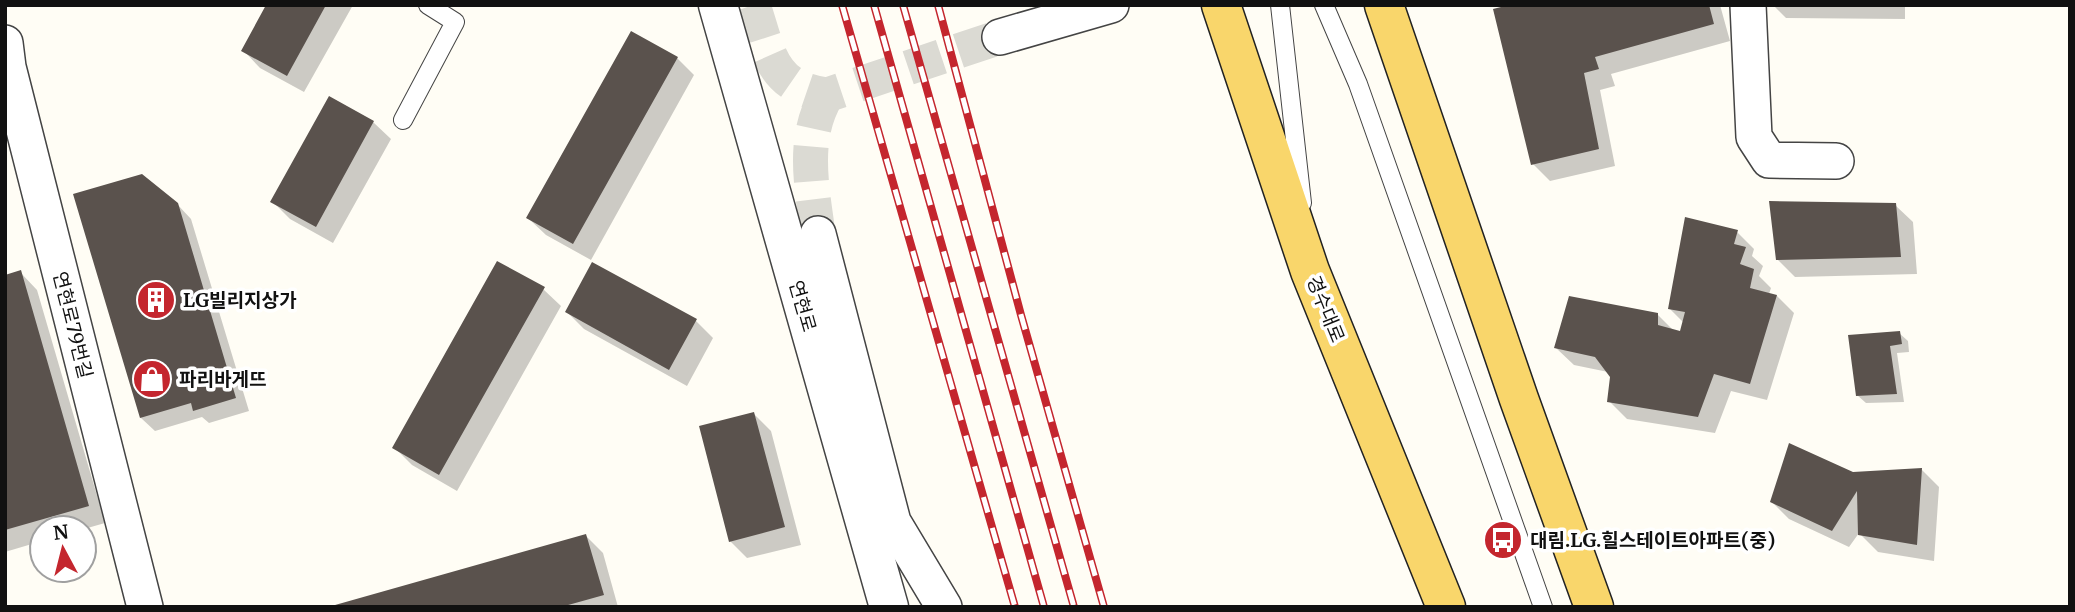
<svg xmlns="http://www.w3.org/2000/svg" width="2075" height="612" font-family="Merriweather,'Noto Sans KR',serif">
<rect width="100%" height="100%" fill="#fffdf5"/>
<path fill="#0003" d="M268 5H353L304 92 260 68 243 50Z
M1517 5H1720L1730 41 1611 74 1615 86 1600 90 1615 166 1550 181 1533 164Z
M1773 5H1905V19L1786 18Z
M677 58 694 75 591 260 546 235 528 218Z
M329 98 373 122 391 139 333 243 290 219 272 201Z
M177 204 191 219 249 411 209 423 202 417 155 431 141 418Z
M1895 205 1913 222 1917 274 1795 277 1777 259Z
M1737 232 1754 249 1752 256 1763 266 1759 276 1771 288 1769 294 1777 296 1794 313 1767 400 1731 391 1715 433 1627 419 1609 401 1612 377 1608 372 1574 365 1556 348 1658 315 1674 331 1681 333 1684 323 1670 309Z
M20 272 37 290 105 523 84 529 42 528V541L5 552V277Z
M543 289 561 306 457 491 412 465 395 448Z
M567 312 696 321 713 338 687 386 584 329Z
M1899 333 1908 341 1909 352 1897 353 1904 402 1866 403 1857 395 1850 336Z
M754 414 771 431 801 545 747 558 730 541Z
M1922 470 1939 487 1934 561 1878 552 1859 533 1849 547 1789 519 1772 502 1853 473Z
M586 536 603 553 618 607H332Z"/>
<path fill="#5a524d" d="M266 5H326L287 76 241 51Z
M1509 5H1709L1714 24 1595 57 1599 69 1584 73 1599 149 1531 165 1493 9Z
M631 31 678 57 573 244 526 218Z
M329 96 374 121 316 227 270 202Z
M142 174 178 203 236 398 193 411 191 403 140 418 73 194Z
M1769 201 1896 203 1901 257 1776 260Z
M1685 217 1738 230 1734 244 1746 247 1740 264 1754 269 1750 288 1777 295 1750 384 1714 374 1698 417 1607 402 1610 377 1595 357 1554 348 1569 296 1658 313V325L1680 331 1685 312 1668 309Z
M497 261 545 287 439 475 392 448Z
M592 262 697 319 669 370 565 312Z
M21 270 89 506 5 530V275Z
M1900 331 1902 344 1890 346 1897 394 1856 396 1848 335Z
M754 412 785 527 729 542 699 426Z
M1789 443 1853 472 1922 468 1917 545 1858 535 1857 491 1832 531 1770 502Z
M586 534 604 595 561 607H328Z"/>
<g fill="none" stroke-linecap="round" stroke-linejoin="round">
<path stroke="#dbdad3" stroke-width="35" stroke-dasharray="35 18" stroke-linecap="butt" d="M753 5C769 52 770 87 827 95L1000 37
M818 234C812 187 801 138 827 95"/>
<defs>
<path id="service" d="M1280 5 1302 203
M1324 5 1358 84 1543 607
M403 120 455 22 428 5"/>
<path id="minor" d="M1748 5 1754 137 1769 160 1836 161
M1000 37 1111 5
M5 43 8 67 145 607
M818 234 893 522 944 607"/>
<path id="tertiary" d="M718 5 889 607"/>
<path id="primary" d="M1221 5 1310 271 1446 607
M1384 5 1519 399 1594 607"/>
</defs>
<use href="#service" stroke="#444" stroke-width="20"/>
<use href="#minor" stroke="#444" stroke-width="38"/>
<use href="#tertiary" stroke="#444" stroke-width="41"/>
<use href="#primary" stroke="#222" stroke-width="41"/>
<use href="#service" stroke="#fff" stroke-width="18"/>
<use href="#minor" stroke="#fff" stroke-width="35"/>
<use href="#tertiary" stroke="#fff" stroke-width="38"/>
<use href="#primary" stroke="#f9d66b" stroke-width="38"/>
<defs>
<path id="rail" d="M842 5 1015 607
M874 5 1044 607
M903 5 1074 607
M938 5 1021 315 1104 607"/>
</defs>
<use href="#rail" stroke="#c4262e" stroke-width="8"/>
<use href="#rail" stroke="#fff" stroke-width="5" stroke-dasharray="16" stroke-linecap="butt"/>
</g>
<defs>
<symbol id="building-disc" viewBox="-11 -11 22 22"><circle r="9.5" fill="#c4262e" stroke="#fff"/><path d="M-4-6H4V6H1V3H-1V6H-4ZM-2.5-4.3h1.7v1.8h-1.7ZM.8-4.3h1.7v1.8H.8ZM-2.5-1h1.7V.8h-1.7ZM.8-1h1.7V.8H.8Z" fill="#fff"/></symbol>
<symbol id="shop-disc" viewBox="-11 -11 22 22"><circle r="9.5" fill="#c4262e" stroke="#fff"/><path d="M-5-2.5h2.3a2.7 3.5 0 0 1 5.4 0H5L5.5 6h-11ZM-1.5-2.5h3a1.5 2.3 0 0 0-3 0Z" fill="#fff"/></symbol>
<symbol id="bus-disc" viewBox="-11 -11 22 22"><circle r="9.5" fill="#c4262e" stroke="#fff"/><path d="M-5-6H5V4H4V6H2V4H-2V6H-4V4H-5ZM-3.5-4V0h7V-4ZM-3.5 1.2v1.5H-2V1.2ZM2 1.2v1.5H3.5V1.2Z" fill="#fff"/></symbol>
</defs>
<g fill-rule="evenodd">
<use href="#building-disc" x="134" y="278" width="44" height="44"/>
<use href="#shop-disc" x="130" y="357" width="44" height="44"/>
<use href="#bus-disc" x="1481" y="518" width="44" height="44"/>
</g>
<g text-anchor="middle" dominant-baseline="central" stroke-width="7" stroke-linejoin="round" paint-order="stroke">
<g font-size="19" font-weight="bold" fill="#111" stroke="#fff" text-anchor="start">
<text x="183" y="300">LG빌리지상가</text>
<text x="179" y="379">파리바게뜨</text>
<text x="1530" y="540">대림.LG.힐스테이트아파트(중)</text>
</g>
<g font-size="19" fill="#111" stroke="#fff">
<text transform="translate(803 306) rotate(74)">연현로</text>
<text transform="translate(1326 309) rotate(68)">경수대로</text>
<text transform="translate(73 325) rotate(76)">연현로79번길</text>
</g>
</g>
<rect width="2075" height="612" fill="none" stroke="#111111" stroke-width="14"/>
<g transform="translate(63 549) rotate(353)"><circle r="33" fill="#ffffff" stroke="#a0a0a0" stroke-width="2"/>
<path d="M0-5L12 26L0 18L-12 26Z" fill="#c4262e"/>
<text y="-10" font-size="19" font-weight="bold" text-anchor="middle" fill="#111111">N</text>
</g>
</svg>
